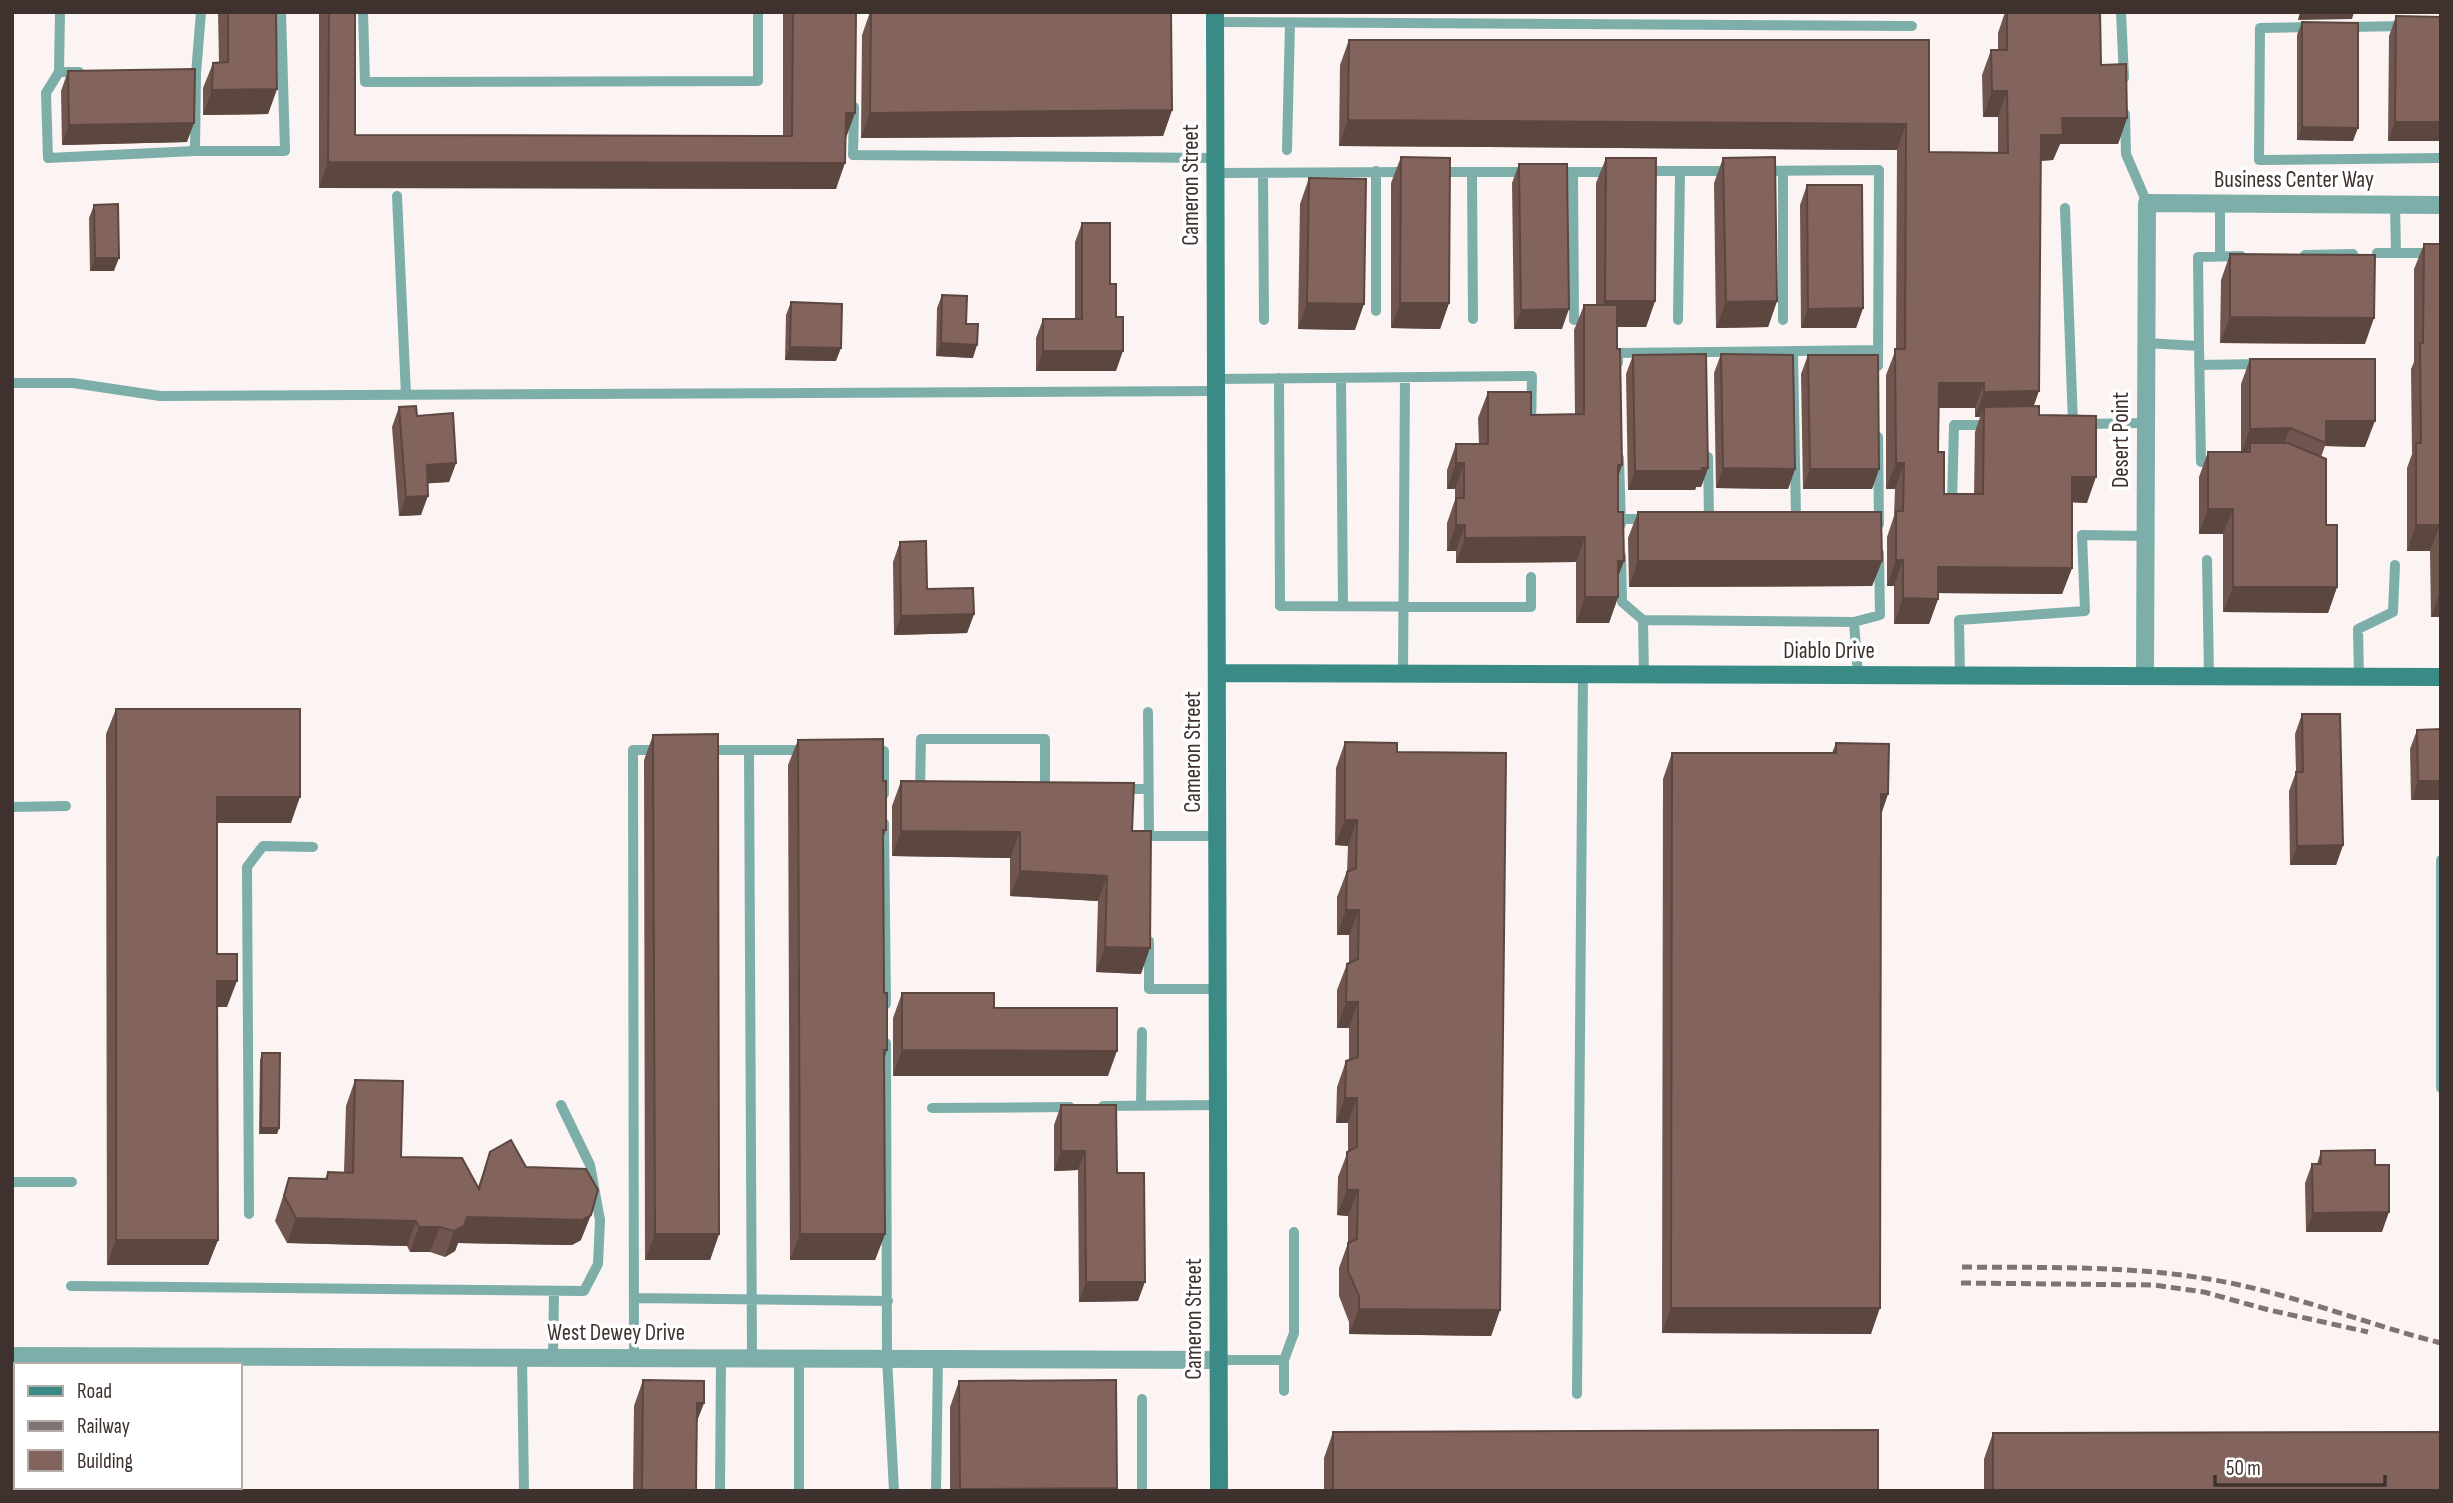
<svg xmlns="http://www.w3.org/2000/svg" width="2453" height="1503" font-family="'Sofia Sans Condensed',sans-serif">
<rect width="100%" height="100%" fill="#fbf4f2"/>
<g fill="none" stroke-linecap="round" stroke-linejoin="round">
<path stroke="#7eaeaa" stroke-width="10" d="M60 12 59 72H79
M363 12 365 82 758 81V12
M2121 12 2124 78
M1215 22 1912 26
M2311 27 2260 28 2259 160 2441 158
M2347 27 2405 26
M59 72 46 93 48 158 195 151 196 74
M192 74H196L201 12
M854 107 853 155 1216 158
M2125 114 2126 154 2147 203
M1287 150 1290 23
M195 151H285L281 12
M1376 171V311
M1643 171H1730
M1762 171 1879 170 1878 366
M1783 171V320
M1437 172H1527
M1472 172 1473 319
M1556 172H1611
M1216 173 1408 172
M1263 173 1264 320
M1573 173 1574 320
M397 196 406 395
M2220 204V256
M2395 205 2396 253
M2065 208 2073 424
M2377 253H2441
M2305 255 2353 254
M1678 320 1680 171
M2146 343 2199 346 2201 462 2217 461
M2199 346 2198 257 2241 256
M1793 351 1796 518
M1618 363V353L1878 350
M2199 365 2261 364
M1279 378 1280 606 1531 607V577
M1341 378 1343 606
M1216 379 1532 376 1531 427
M12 383H73L160 396 1216 391
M2083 424 2146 423
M1878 437 1879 524
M1708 457 1709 518
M1619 458 1621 524
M1952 503 1954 425H1988
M1621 519H1648
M1621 556 1622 602 1643 620
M2207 560 2209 676
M1403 674 1405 377
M1644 675 1643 620 1854 622
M1858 675 1854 622 1880 615 1879 553
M1960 676 1959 620 2085 611 2082 535 2146 536
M2359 676 2358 629 2393 612 2395 565
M1148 712 1149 836H1217
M708 750H805
M749 750 752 1358
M872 751H884V794
M1121 789H1148
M924 790H920L921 739H1045V788H1050
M12 807 66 806
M884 823 886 1004
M2441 860V1088
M1149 941V989H1218
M886 1043 887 1358 894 1491
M1103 1106 1218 1105
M1141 1106 1142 1032
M932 1108 1070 1107
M12 1182H72
M249 1214 247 867 263 846 313 847
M71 1286 584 1291 598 1264 600 1220 590 1165 561 1105
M634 1298 888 1301
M522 1357 524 1491
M553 1357 554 1292
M634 1357 633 750H661
M799 1358V1491
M1219 1360H1284L1294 1333V1232
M1284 1360V1391
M1577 1394 1583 675
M1142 1399V1491
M90 1487V1491
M720 1491 721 1358
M936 1491 938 1359"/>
<path stroke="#7eaeaa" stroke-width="18" d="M2145 676 2147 203 2441 205
M12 1356 1219 1360"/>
<path stroke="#3a8a86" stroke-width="18" d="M1215 12 1219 1491
M1217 673 2441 677"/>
<path stroke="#7f7471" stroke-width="5" stroke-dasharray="10 5" stroke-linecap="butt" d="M1962 1267C2046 1268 2130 1265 2214 1280 2291 1293 2365 1324 2441 1343
M1961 1283 2154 1285 2204 1292 2269 1310 2368 1332"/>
</g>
<path fill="#71564f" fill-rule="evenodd" d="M218 12H276L277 89 268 114 203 115V88L213 63H219Z
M319 12H355V135L783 136V12H856L846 138 836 189 319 188Z
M870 12 1172 110 1163 136 861 138 862 35Z
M2005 12H2100L2101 65 2127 118 2118 144H2060L2053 160 2041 161 2033 406 2087 503 2072 502V568L2062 594 1938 593V599L1929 624H1894V586H1887V537L1894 516 1895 489H1886V375L1896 349 1897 150 1339 146 1340 65 1349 40H1929V152L1998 153V117H1983L1982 75 1991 50H1998V33ZM1938 408H1975V417H1980L1975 432 1974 494H1944L1938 452Z
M2396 16 2441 17V141H2388L2389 36Z
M2302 22 2353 141 2297 140V35Z
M68 71 187 142 62 145 61 91Z
M1401 157 1449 303 1440 329 1391 328V183Z
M1606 158 1655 301 1646 327H1617L1622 465 1618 477V512L1624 561 1618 576V597L1609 623H1576V562L1456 563V551H1447V523L1455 500V489H1447V470L1456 444H1479L1478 418 1488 392 1531 415 1575 414 1574 330 1584 305H1596V183Z
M1723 158 1777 301 1768 327 1716 328 1714 183Z
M1519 164 1562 329H1514L1512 183Z
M1309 178 1355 330 1298 329 1300 204Z
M1807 185 1863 308 1856 328H1801L1800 205Z
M94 205 114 271H90L89 218Z
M1082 223 1110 284 1116 317V371H1036V338L1043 319H1075V242Z
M2424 244H2441V617H2431L2430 551H2407V468L2412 454 2411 369 2414 362V269Z
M2230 254 2365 344 2220 343 2221 280Z
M942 295 966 324 973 358 936 356 937 308Z
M791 302 836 361 785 360 786 315Z
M1721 354 1795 469 1788 489 1716 488 1714 373Z
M1633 355 1708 468 1701 487H1696L1695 490H1628L1626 374Z
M1808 355 1879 469 1872 489H1803L1801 374Z
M2250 359 2365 447 2325 446 2321 457 2326 525 2337 587 2328 613 2223 612V534H2199V477L2208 452H2241V384Z
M399 407 417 416 456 463 449 482 427 483 421 515 399 516 392 427Z
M1638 512 1882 561 1872 586 1629 587 1628 538Z
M900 542 927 589 974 614 967 633 894 635 893 562Z
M116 709 291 823H217V954L227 1007H217L218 1240 208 1265H107L106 734Z
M2302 714 2343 845 2336 865H2290L2289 791 2296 772 2295 734Z
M2441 729 2411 800 2410 749 2417 730Z
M653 735 719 1234 710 1260H645L644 760Z
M798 740 883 781 886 830 883 839 884 993 887 1050 884 1060 885 1234 875 1260H790L788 765Z
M1345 742 1397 752 1500 1310 1491 1336 1349 1334V1322L1339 1296V1268L1348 1243V1216L1337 1215 1338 1177 1348 1151V1123H1336L1337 1087 1346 1061 1349 1060V1028H1337V990L1347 964 1349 963V935H1337V897L1347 871 1348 846 1335 845 1336 768Z
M1836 743 1888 794 1881 815 1871 1334 1662 1333 1663 779 1672 753H1832Z
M901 781 1132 831 1141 974 1096 972 1098 901 1010 896V858L892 856V806Z
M902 993 994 1008 1108 1076H893V1018Z
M262 1053 279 1128 277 1134H259L260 1060Z
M355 1080 401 1157 478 1187 490 1152 526 1167 581 1240 572 1245 458 1243 455 1251 445 1257 430 1252H410L407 1246 287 1243 275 1221 289 1178 325 1179 328 1172H344L346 1106Z
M1061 1105 1117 1173 1138 1301 1079 1302 1078 1170 1054 1171V1125Z
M2321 1151 2375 1165 2382 1232H2306L2305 1183 2312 1164H2317Z
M643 1380 704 1403 697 1421 696 1491H633L634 1406Z
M959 1381 1117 1488 1116 1491H950V1407Z
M1333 1432 1878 1491H1324V1458Z
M1993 1433 2441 1491H1984V1459Z"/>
<path fill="#5c4640" d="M2300 12H2354L2352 19 2298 20Z
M277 89 268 114 203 115 212 90Z
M1992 91H2007L1998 117H1983Z
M1172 110 1163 136 861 138 870 113Z
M846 113H855L846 138Z
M2062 118H2127L2118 144H2060L2053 160 2032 161 2041 135Z
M1348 120 1906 124 1897 150 1339 146Z
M2395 122H2441V141H2388Z
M194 123 187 142 62 145 69 125Z
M2302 127 2358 128 2353 141 2297 140Z
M328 162 845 163 836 189 319 188Z
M95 258H119L114 271H90Z
M1605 301H1655L1646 327H1596Z
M1777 301 1768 327 1716 328 1726 302Z
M1307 303 1364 304 1355 330 1298 329Z
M1400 303H1449L1440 329 1391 328Z
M1863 308 1856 328H1801L1808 309Z
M1569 309 1562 329H1514L1521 310Z
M2230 317 2374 318 2365 344 2220 343Z
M941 343 977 345 973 358 936 356Z
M790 347 841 348 836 361 785 360Z
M1043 351H1123L1116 371H1036Z
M1939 383H1984L1975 408H1929Z
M2039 391 2030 417 1984 407 1980 417H1975L1984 392Z
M2326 421H2375L2365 447 2325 446 2326 443Z
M2290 428 2280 454 2250 443 2246 454H2241L2250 429Z
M456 463 449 482 420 484 427 465Z
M1456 463H1464L1455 489H1447Z
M1896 463H1904L1895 489H1886Z
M1618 465H1622L1613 490Z
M1708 468 1701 487H1696L1695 490H1628L1635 471Z
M1723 468 1795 469 1788 489 1716 488Z
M1810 469H1879L1872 489H1803Z
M2072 477H2096L2087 503 2063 502Z
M428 496 421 515 399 516 406 497Z
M2208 509H2233L2223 534H2199Z
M1456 525H1465L1456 551H1447Z
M2416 525H2440L2430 551H2407Z
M1585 537 1576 562 1456 563 1465 538Z
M1896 560H1903L1894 586H1887Z
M1618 561H1624L1614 587Z
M1638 561H1882L1872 586 1629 587Z
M1938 567 2072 568 2062 594 1929 593Z
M2233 587H2337L2328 613 2223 612Z
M2440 592 2441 617H2431Z
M1585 597H1618L1609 623H1576Z
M1903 598 1938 599 1929 624H1894Z
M974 614 967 633 894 635 901 616Z
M2418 781H2441V800H2411Z
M1881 794H1888L1879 819Z
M217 797H300L291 823H208Z
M1345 820H1357L1348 846 1335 845Z
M901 831 1020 832 1010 858 892 856Z
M2343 845 2336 865H2290L2297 846Z
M1020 871 1107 876 1098 901 1010 896Z
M1346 910H1359L1349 935H1337Z
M1105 947 1150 948 1141 974 1096 972Z
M217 981H237L227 1007H208Z
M1346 1002H1358L1349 1028H1337Z
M902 1050 1117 1051 1108 1076H893Z
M1345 1098H1357L1348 1123H1336Z
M261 1128H279L277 1134H259Z
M1061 1151H1085L1078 1170 1054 1171Z
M1347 1190H1358L1348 1216 1337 1215Z
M2389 1212 2382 1232H2306L2313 1213Z
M591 1215 581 1240 572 1245 458 1243 455 1251 445 1257 454 1231 467 1217Z
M296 1218 416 1221 407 1246 287 1243Z
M419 1227H440L430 1252H410Z
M655 1234H719L710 1260H645Z
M800 1234H885L875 1260H790Z
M116 1240H218L208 1265H107Z
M1086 1282H1145L1138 1301 1079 1302Z
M1671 1308H1880L1871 1334 1662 1333Z
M1359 1309 1500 1310 1491 1336 1349 1334Z
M697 1403H704L694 1428Z
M1117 1488 1116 1491H959L960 1489Z"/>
<path fill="#83645c" stroke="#5c4640" stroke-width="2" d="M228 12H276L277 89 212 90 213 63 228 62Z
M329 12H355V135L792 136 793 12H856L855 113H846L845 163 328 162Z
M871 12H1171L1172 110 870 113Z
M2007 12H2100L2101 65 2126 64 2127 118H2062L2063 135H2041L2039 391 1984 392V383H1939L1938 452H1944V494H1983L1984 407 2039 406V415L2096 416V477H2072V568L1938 567V599L1903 598V560H1896V511H1903L1904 463H1896L1895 349H1905L1906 124 1348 120 1349 40H1929V152L2008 153 2007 91H1992L1991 50H2007Z
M2396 16 2441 17V122H2395Z
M2302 22 2358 23V128L2302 127Z
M195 69 194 123 69 125 68 71Z
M1401 157 1450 158 1449 303H1400Z
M1775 157 1777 301 1726 302 1723 158Z
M1606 158H1656L1655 301H1605Z
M1519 164H1567L1569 309 1521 310Z
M1309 178 1366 179 1364 304 1307 303Z
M1807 185H1862L1863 308 1808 309Z
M118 204 119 258H95L94 205Z
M1082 223H1110V284H1116V317H1123V351H1043V319H1082Z
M2424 244H2441V592L2440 525H2416V443H2421L2420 343H2423Z
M2230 254 2375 255 2374 318 2230 317Z
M942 295 967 296 966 324H978L977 345 941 343Z
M791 302 842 304 841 348 790 347Z
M1584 305H1617V349H1620L1622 465H1618V512H1623L1624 561H1618V597H1585V537L1465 538V525H1456V498H1464V463H1456V444H1488V392H1531V415L1584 414Z
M1706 354 1708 468H1702V471H1635L1633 355Z
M1721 354 1793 355 1795 469 1723 468Z
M1808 355H1878L1879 469H1810Z
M2250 359H2375V421H2326V443L2290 428 2250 429Z
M416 406 417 416 453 413 456 463 427 465 428 496 406 497 399 407Z
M2250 443H2288L2326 459V525H2337V587H2233V509H2208V452H2250Z
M1638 512H1881L1882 561H1638Z
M926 541 927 589 973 588 974 614 901 616 900 542Z
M116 709H300V797H217V954H237V981H217L218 1240H116Z
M2302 714H2340L2343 845 2297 846 2296 772H2303Z
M2441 729V781H2418L2417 730Z
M718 734 719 1234H655L653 735Z
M883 739V781H886V830H883L884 993H887V1050H884L885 1234H800L798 740Z
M1345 742 1397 743V752L1506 753 1500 1310 1359 1309V1296L1348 1271V1243L1357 1239 1358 1190H1347V1152L1357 1147V1098H1345L1346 1061 1358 1057V1002H1346L1347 964 1358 959 1359 910H1346L1347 872 1356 868 1357 820H1345Z
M1836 743 1889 744 1888 794H1881L1880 1308H1671L1672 753H1836Z
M901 781 1134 783 1132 831H1151L1150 948 1105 947 1107 876 1020 871V832L901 831Z
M902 993H994V1008H1117V1051L902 1050Z
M262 1053H280L279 1128H261Z
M355 1080 403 1081 401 1157 462 1158 479 1189 490 1152 511 1140 526 1167 586 1169 598 1190 591 1215 582 1220 467 1217 464 1226 454 1231 440 1227H419L416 1221 296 1218 284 1196 289 1178 327 1179 328 1172 353 1173Z
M1061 1105H1116L1117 1173H1144L1145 1282H1086L1085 1151H1061Z
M2375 1150V1165H2389V1212L2313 1213 2312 1164H2321V1151Z
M643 1380 704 1381V1403H697L696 1491H642Z
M1116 1380 1117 1488 960 1489 959 1381Z
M1878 1430V1491H1333V1432Z
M2441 1432V1491H1993V1433Z"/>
<g text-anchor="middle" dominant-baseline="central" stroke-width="7" stroke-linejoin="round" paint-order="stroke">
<g font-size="23" fill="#3f312e" stroke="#fff">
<text x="2294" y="180">Business Center Way</text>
<text transform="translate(1191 185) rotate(-90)">Cameron Street</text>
<text transform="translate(2121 440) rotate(-90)">Desert Point</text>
<text x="1829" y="651">Diablo Drive</text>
<text transform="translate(1193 752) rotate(-90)">Cameron Street</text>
<text transform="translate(1194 1319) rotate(-90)">Cameron Street</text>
<text x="616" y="1333">West Dewey Drive</text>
</g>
</g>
<rect width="2453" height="1503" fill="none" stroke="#3f312e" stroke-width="28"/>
<rect x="14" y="1363" width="228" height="126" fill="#ffffff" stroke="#b2adab" stroke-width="2"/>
<rect x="28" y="1386" width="35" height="10" fill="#3a8a86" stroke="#b2adab" stroke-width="2"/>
<text x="77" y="1398" font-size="21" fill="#3f312e">Road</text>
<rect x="28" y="1421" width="35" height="10" fill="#7f7471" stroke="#b2adab" stroke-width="2"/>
<text x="77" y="1433" font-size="21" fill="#3f312e">Railway</text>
<rect x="28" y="1450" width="35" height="21" fill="#83645c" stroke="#b2adab" stroke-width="2"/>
<text x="77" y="1468" font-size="21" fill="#3f312e">Building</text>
<path d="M2215 1475v10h170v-10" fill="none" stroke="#3f312e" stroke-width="3.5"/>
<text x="2226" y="1475" font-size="21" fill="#3f312e" stroke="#ffffff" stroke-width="5" paint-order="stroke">50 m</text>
</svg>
